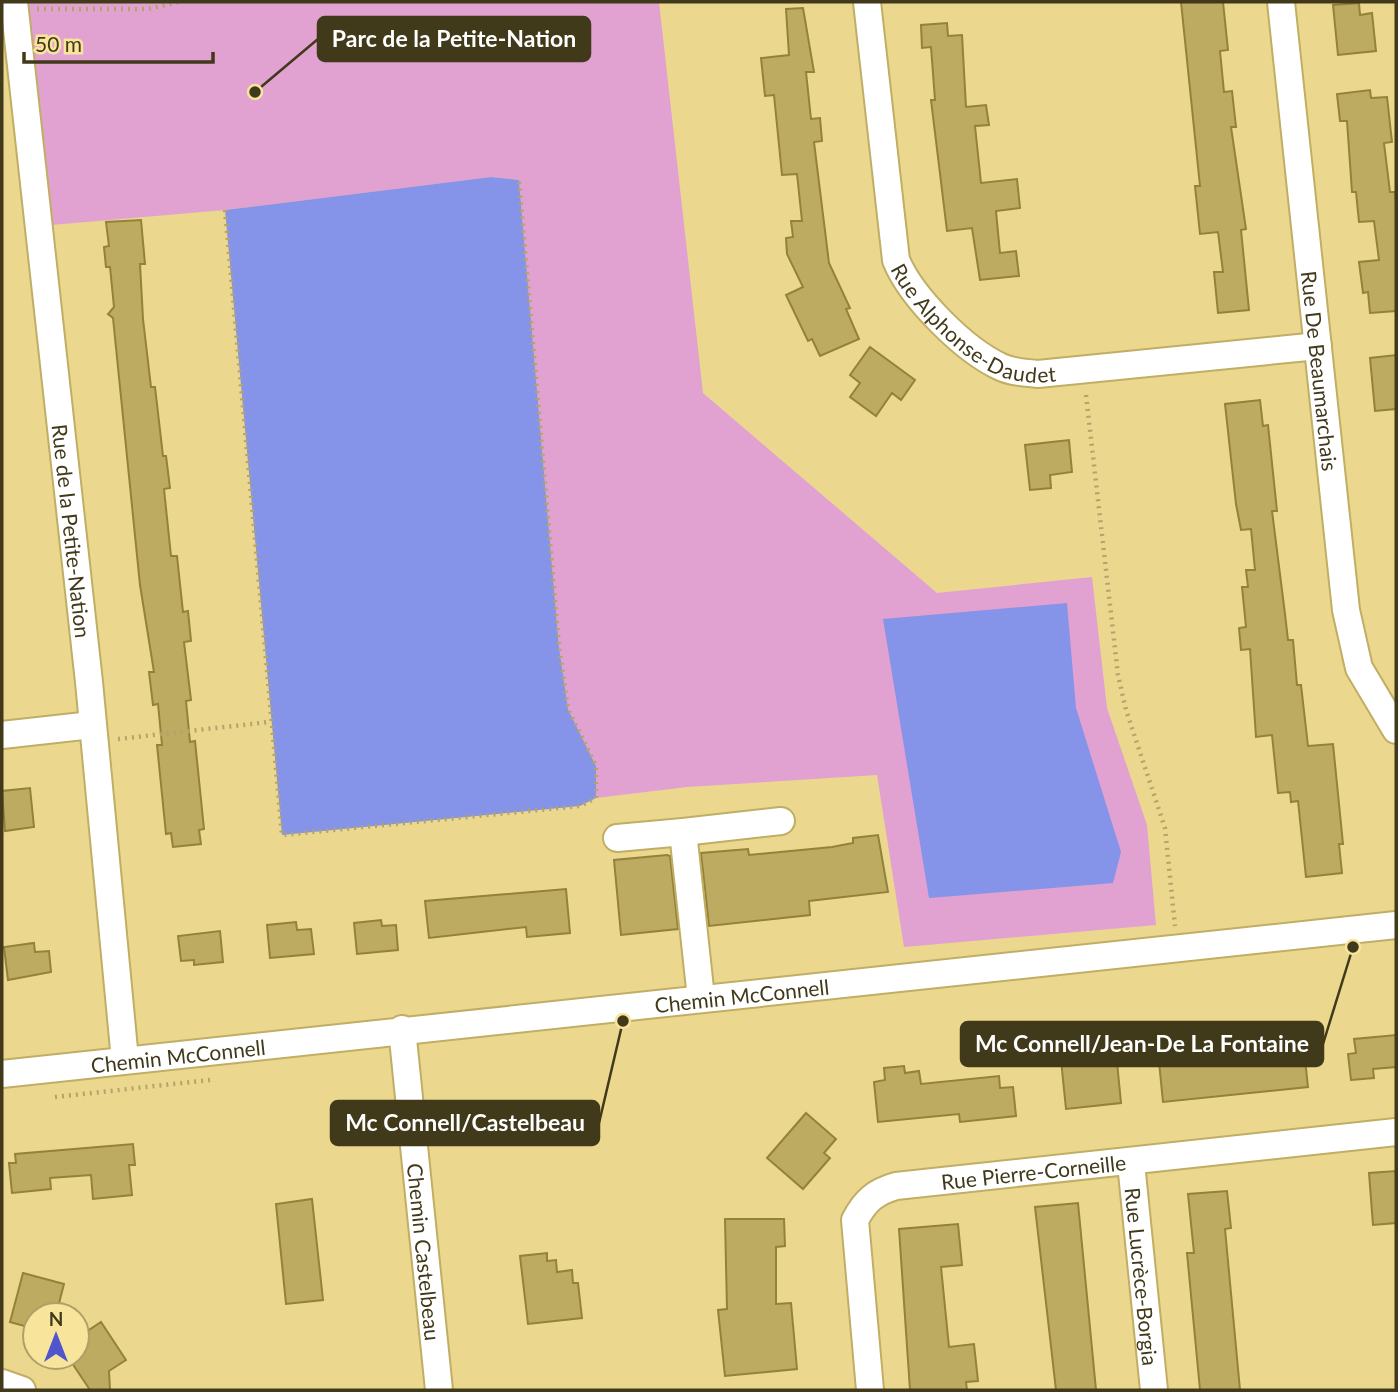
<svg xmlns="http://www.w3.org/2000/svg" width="1398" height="1392" font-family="Lato,sans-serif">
<rect width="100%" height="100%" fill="#ebd88e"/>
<path fill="#e1a1d1" d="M14 2H659L703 393 937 593 1092 577 1107 708 1147 825 1156 925 904 947 877 775 687 787 596 798V766L568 709 559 647 519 180 491 177 225 210 40 226Z"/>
<path fill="#8593e8" d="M491 177 519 180 559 647 568 709 596 766V798L580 806 282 835 225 210Z
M1067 603 1076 708 1121 852 1113 883 929 898 883 619Z"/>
<path fill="#bdab62" stroke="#94823a" stroke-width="2" d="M1181 2H1223L1228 50 1220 51 1224 92 1232 91 1236 127H1231L1246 229 1241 230 1249 310 1218 313 1214 272H1223L1218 232 1200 234 1195 186H1200Z
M1359 3 1360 15 1372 13 1376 51 1338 55 1333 5Z
M803 8 814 72H806L811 119 820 118 822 141 814 142 829 263 850 308 846 309 859 339 820 356 812 339 808 341 786 295 803 287 787 254 786 238 793 237 791 221H802L797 174 782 175 774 95 765 96 761 58 789 55 786 9Z
M947 23 948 36 962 35 966 107 986 105 989 125 975 126 981 183 1017 179 1020 208 996 211 1000 253 1016 251 1019 276 980 280 972 228 947 231 931 100H935L931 47 922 48 921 25Z
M1370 90 1371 98 1387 97 1392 142 1384 143 1390 192H1395L1396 203V311L1370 313 1368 292 1363 293 1359 262 1379 260 1374 221 1359 222 1356 192H1352L1347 121H1340L1337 94Z
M141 220 145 264H140L143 319 151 387H155L163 456H166L170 488 164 489 171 556H177L183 612 188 611 191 641 184 642 191 700 186 701 190 742 195 741 204 829 199 830 201 844 173 847 171 833 166 834 157 745H162L158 704 153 705 149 672H154L140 585 113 318 108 314 114 307 110 267H106L104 247 109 246 106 222Z
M870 347 915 380 901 400 892 393 876 416 850 397 860 383 850 375Z
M1396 355V409L1375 411 1370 358Z
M1260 400 1263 426 1268 425 1277 511H1272L1285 614 1288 640H1293L1297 685H1301L1308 746 1333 744 1343 844H1339L1342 873 1306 877 1298 801 1291 802 1290 792 1278 793 1272 735 1256 737 1250 649 1241 650 1239 628 1246 627 1242 587H1248L1246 570H1255L1251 529 1241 530 1236 504 1225 404Z
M1069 440 1072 472 1050 475 1051 488 1030 490 1025 445Z
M30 788 34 827 5 831 2 791Z
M878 835 888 892 809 901 810 915 709 926 701 853 748 849 749 855 832 847 853 843V838Z
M667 855 670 856 678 929 621 935 614 860Z
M566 889 570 933 527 937 526 927 429 938 425 901Z
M381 920 382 926 396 925 398 950 357 954 354 923Z
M296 922 297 930 311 929 314 954 270 958 267 925Z
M220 931 223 962 194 965V960L181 961 178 936Z
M34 943 35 952 49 951 51 972 8 980 4 947Z
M1287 1027 1289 1042 1303 1040 1308 1087 1163 1102 1158 1052 1185 1050 1183 1034 1206 1032 1207 1047 1252 1042 1251 1030Z
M1396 1035V1067L1373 1069 1374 1078 1351 1080 1348 1054 1356 1053 1354 1039Z
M1115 1041 1121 1103 1066 1109 1061 1060 1097 1056 1095 1043Z
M904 1066 905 1073 919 1071 921 1084 999 1076 1000 1088 1013 1087 1016 1116 960 1122 959 1114 878 1122 874 1082 885 1080 884 1068Z
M806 1113 836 1139 824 1153 830 1158 803 1189 767 1158Z
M133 1144 135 1165H129L132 1195 93 1199 91 1175 50 1178 51 1189 12 1193 9 1163H16L15 1154Z
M1396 1171V1223L1373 1225 1369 1173Z
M1227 1191 1231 1228 1225 1229 1240 1390H1200L1187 1253H1194L1188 1194Z
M312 1199 323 1300 286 1304 276 1204Z
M1078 1203 1096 1390H1056L1035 1207Z
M725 1219H784L785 1246 776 1247V1304L791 1303 797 1369 725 1376 718 1310 727 1309Z
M958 1224 962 1265 941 1267 949 1347 974 1344 978 1381 966 1382 967 1390H910L899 1229Z
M547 1253V1261L556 1260 557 1272 572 1270 573 1283H578L582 1318 528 1324 520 1256Z
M23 1273 64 1284 56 1315H35V1329L10 1322Z
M101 1322 126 1360 109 1371 110 1390H90L68 1357H77V1338Z"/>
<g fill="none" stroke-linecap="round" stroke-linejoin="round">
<defs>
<g id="minor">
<path id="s1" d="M14 2 89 682 125 1060"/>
<path id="s2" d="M867 2 896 260C911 297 964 350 1001 367 1012 372 1025 373 1038 374L1318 346"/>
<path id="s3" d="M1281 2 1346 610 1359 668 1396 730"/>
<path d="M2 735 92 725"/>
<path d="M683 832 781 821"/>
<path d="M617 838 683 832 701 998"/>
<path id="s4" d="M402 1029 439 1390"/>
<path id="s5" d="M2 1074 1396 925"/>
<path id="s6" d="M1131 1163 1154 1390"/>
<path d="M2 1383 22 1390"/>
<path id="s7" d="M870 1390 855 1220C865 1201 875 1192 896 1186L1396 1132"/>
</g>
</defs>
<use href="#minor" stroke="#c0ae65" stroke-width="30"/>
<path stroke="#b3a468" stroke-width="4.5" stroke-dasharray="2 5" stroke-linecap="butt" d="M37 9H148L179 2
M225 210 282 835 580 806 596 798V766L568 709 559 647 519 180
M1086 395 1118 675 1126 710 1165 828 1175 926
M118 739 269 722
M55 1097 210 1080"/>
<use href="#minor" stroke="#fff" stroke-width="26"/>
</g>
<g text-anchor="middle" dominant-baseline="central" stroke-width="5" stroke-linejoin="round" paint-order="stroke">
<g font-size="21" fill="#40391a" stroke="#f8e59b">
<text stroke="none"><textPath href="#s2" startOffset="366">Rue Alphonse-Daudet</textPath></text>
<text stroke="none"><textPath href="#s3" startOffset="371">Rue De Beaumarchais</textPath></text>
<text stroke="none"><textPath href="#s1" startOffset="532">Rue de la Petite-Nation</textPath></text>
<text stroke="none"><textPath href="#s5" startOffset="744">Chemin McConnell</textPath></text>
<text stroke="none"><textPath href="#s5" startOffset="177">Chemin McConnell</textPath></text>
<text stroke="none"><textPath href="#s7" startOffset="364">Rue Pierre-Corneille</textPath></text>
<text stroke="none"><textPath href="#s4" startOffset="224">Chemin Castelbeau</textPath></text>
<text stroke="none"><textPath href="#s6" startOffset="114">Rue Lucrèce-Borgia</textPath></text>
</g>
</g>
<path fill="none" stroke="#40391a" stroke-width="2.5" d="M255 92L318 39M1353 947L1323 1044M623 1021L599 1123"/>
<g fill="#40391a" stroke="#f8e59b" stroke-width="2.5">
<circle cx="255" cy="92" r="7"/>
<circle cx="1353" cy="947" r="7"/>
<circle cx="623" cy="1021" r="7"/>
</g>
<g fill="#40391a" stroke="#40391a" stroke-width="2.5">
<rect x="318" y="17" width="272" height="44" rx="7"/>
<rect x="961" y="1022" width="362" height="44" rx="7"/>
<rect x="331" y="1101" width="268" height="44" rx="7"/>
</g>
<g font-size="23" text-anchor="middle" font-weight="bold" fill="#fff">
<text x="454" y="47">Parc de la Petite-Nation</text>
<text x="1142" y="1052">Mc Connell/Jean-De La Fontaine</text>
<text x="465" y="1131">Mc Connell/Castelbeau</text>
</g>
<rect width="1398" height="1392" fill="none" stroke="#40391a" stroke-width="7"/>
<g transform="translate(56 1336)"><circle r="33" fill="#f8e59b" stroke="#aea067" stroke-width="2"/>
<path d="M0-5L12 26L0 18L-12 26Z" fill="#4f55cc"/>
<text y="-10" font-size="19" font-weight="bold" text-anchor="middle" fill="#40391a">N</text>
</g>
<path d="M24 52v10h189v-10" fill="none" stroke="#40391a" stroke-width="3.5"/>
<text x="35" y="52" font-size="21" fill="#40391a" stroke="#f8e59b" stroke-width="5" paint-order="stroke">50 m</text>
</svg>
